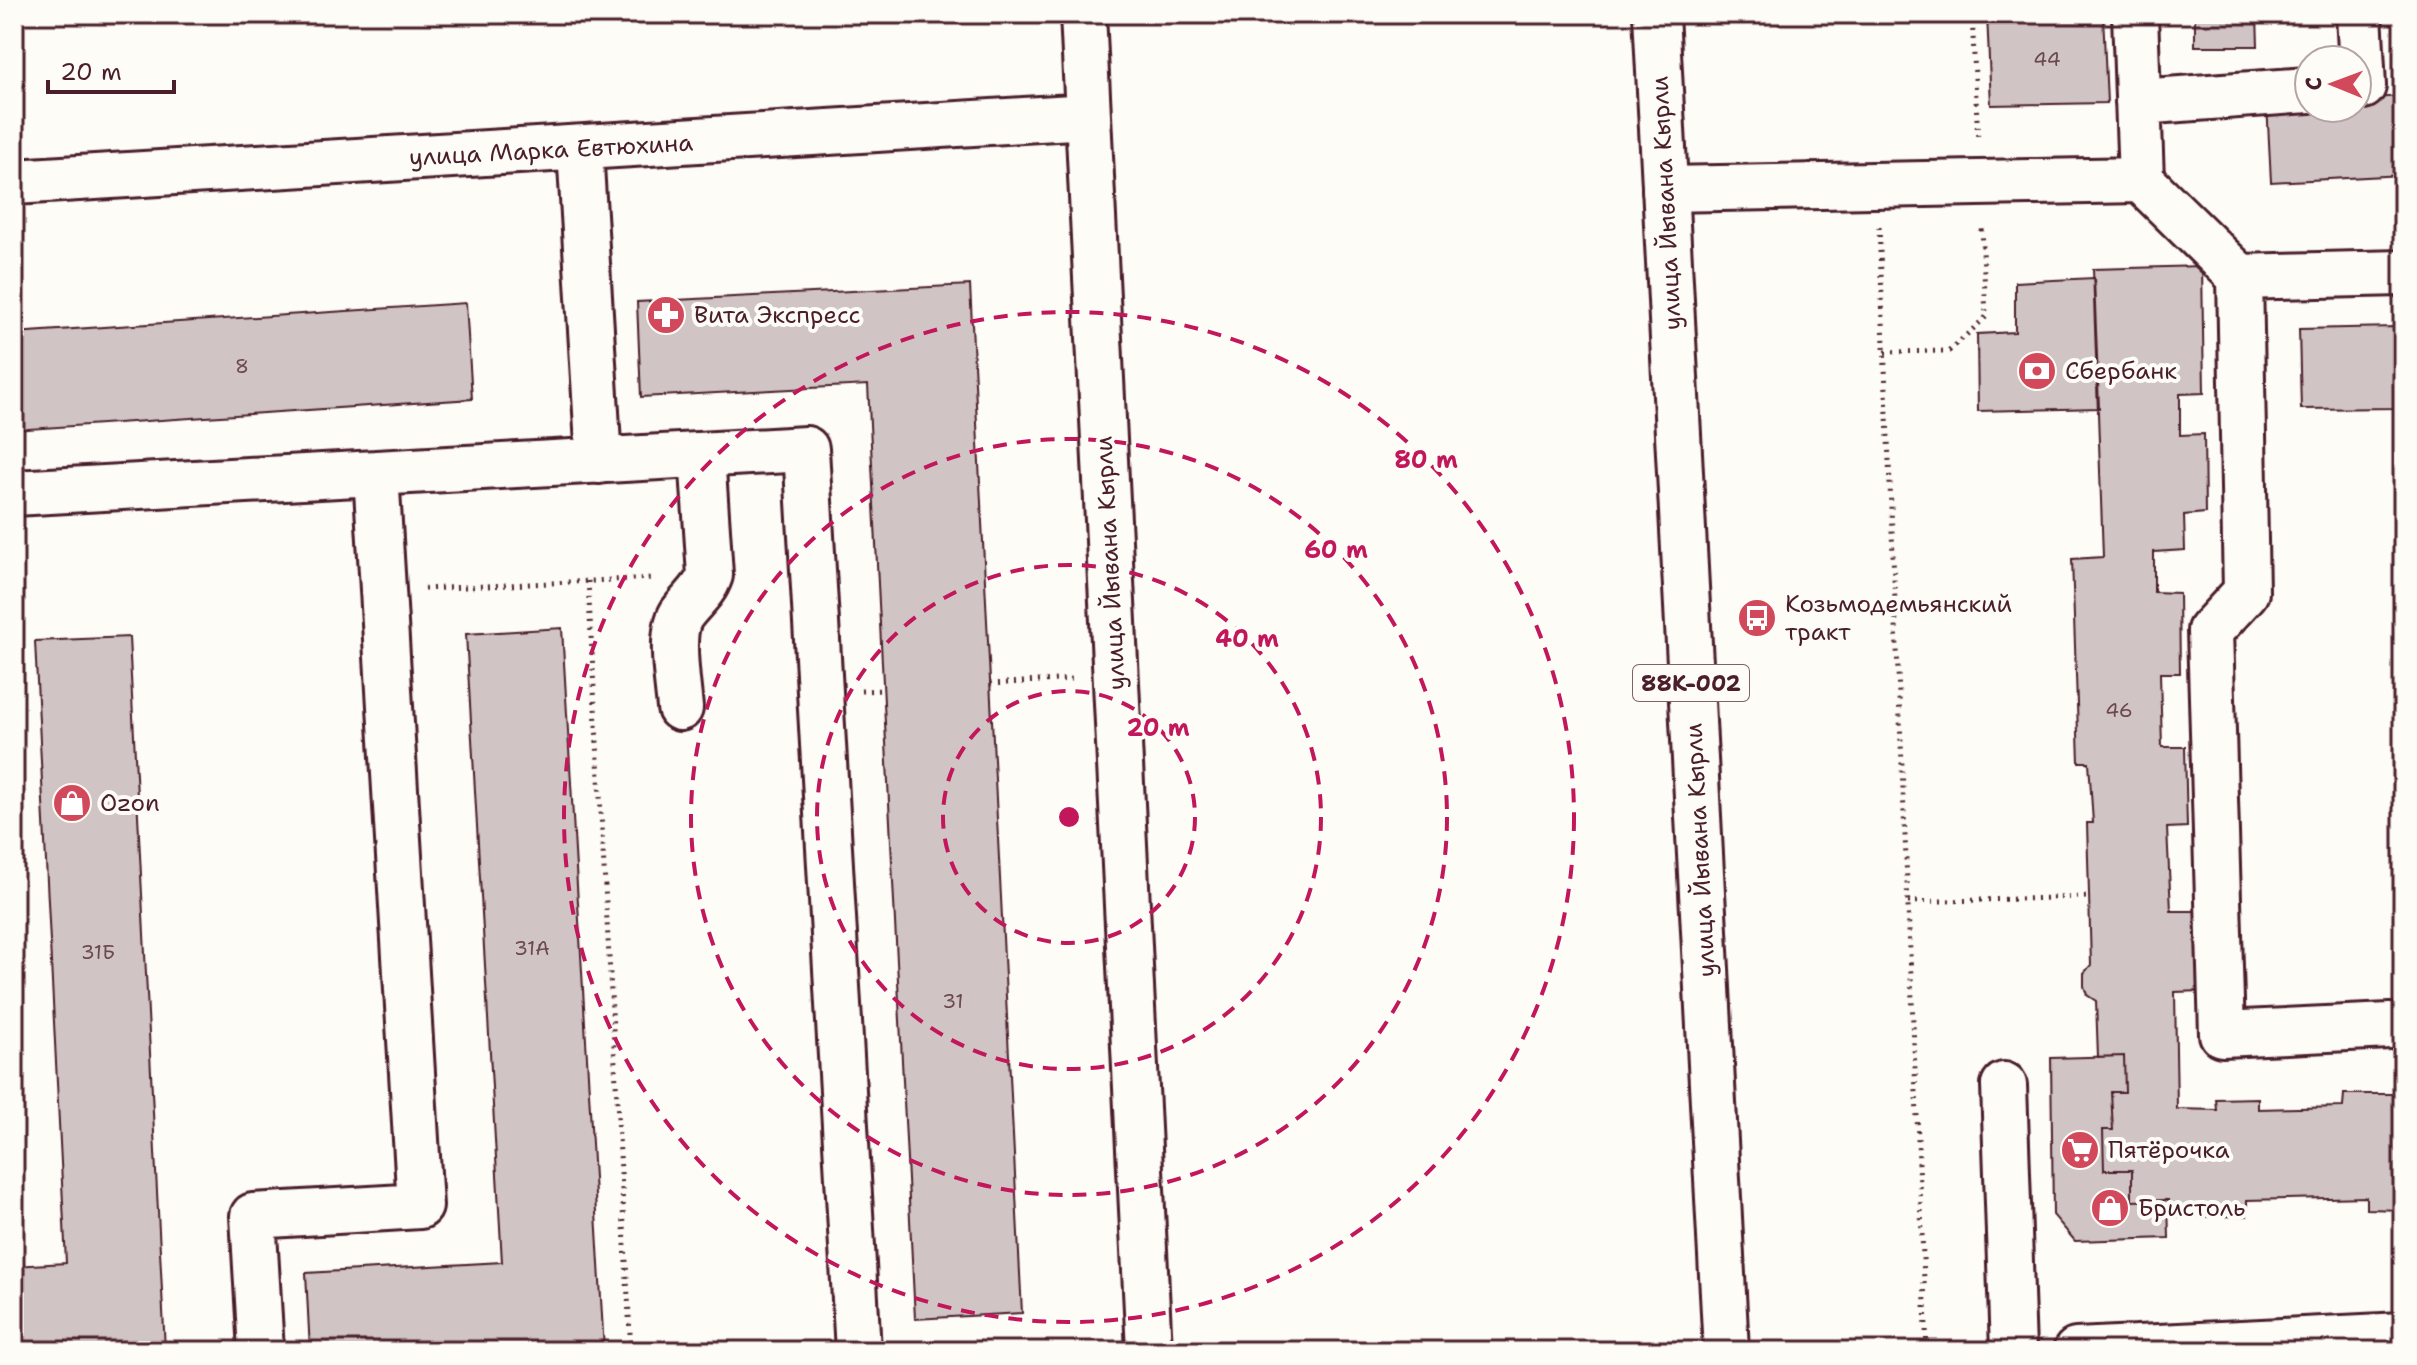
<svg xmlns="http://www.w3.org/2000/svg" width="2417" height="1365" font-family="'Shantell Sans',sans-serif">
<rect width="100%" height="100%" fill="#fdfcf7"/>
<filter id="ink" filterUnits="userSpaceOnUse"><feTurbulence type="fractalNoise" baseFrequency=".0125" numOctaves="2"/><feDisplacementMap in="SourceGraphic" scale="16" xChannelSelector="R" yChannelSelector="G"/><feConvolveMatrix kernelMatrix="1 2 1 2 8 2 1 2 1" color-interpolation-filters="sRGB"/></filter>
<g filter="url(#ink)">
<path fill="#d0c5c4" stroke="#4a1f2b" stroke-width="2" d="M1987 14H2103L2107 103 1991 105Z
M2195 14H2257L2258 46H2195Z
M2403 96V175L2271 182 2267 103 2309 108H2357V99Z
M2202 266 2204 393 2180 394V435L2204 434 2205 513 2184 515 2185 550 2154 552V592L2179 593 2180 673H2160L2162 747H2185L2187 827 2167 828 2171 911H2198L2201 991 2175 992 2177 1109 2217 1110 2216 1099 2258 1098V1109L2343 1107 2344 1094H2403V1210L2366 1209V1197L2247 1200V1216L2168 1217V1200L2132 1201V1170H2104L2103 1130H2113L2111 1092H2125L2124 1056 2098 1057 2096 1001 2087 995 2084 986V973L2091 965 2087 823H2093L2089 762H2079L2072 559 2103 557 2093 269Z
M2094 278 2099 408 1978 411 1977 334 2015 332V282Z
M970 285 1022 1313 915 1319 868 385 641 397 637 302Z
M466 303 472 399 14 430V333Z
M2396 327 2397 408 2301 409 2299 329Z
M562 628 604 1350 310 1351 306 1273 502 1262 466 634Z
M129 637 165 1350 14 1351V1266L66 1263 35 641Z
M2124 1056 2125 1092H2111L2113 1130H2103L2104 1170H2132V1201L2168 1200 2169 1238 2075 1241 2053 1215 2051 1058Z"/>
<g fill="none" stroke-linecap="round" stroke-linejoin="round">
<defs>
<path id="minor" d="M1083 14 1149 1351
M2135 14 2141 180 2240 277 2246 592 2210 631 2222 1034 2390 1026
M2357 87 2363 86 2359 14
M2138 102 2309 90
M580 149 599 461
M14 182 1088 116
M1665 189 2141 180
M2240 277 2403 273
M14 493 806 449 858 1351
M680 708C678 684 669 635 681 615 691 600 704 593 710 575L702 455
M2004 1085 2013 1351
M261 1351 253 1216 420 1206 376 473
M2076 1351 2403 1335"/>
<path id="major" d="M1656 14 1726 1351"/>
</defs>
<use href="#minor" stroke="#4a1f2b" stroke-width="50"/>
<use href="#major" stroke="#4a1f2b" stroke-width="50"/>
<path stroke="#4a1f2b" stroke-width="5" stroke-dasharray="2 6" stroke-linecap="butt" d="M1972 14 1978 141
M1879 227 1927 1351
M1885 352 1949 351 1986 317 1982 227
M588 581 631 1351
M424 589 654 578
M990 684 1073 679
M861 691 884 690
M1908 902 2089 897"/>
<use href="#minor" stroke="#fdfcf7" stroke-width="44"/>
<use href="#major" stroke="#fdfcf7" stroke-width="44"/>
</g>
</g>
<g fill="none" stroke="#c2185b" stroke-width="4" stroke-dasharray="14 10">
<circle cx="1069" cy="817" r="126"/>
<circle cx="1069" cy="817" r="252"/>
<circle cx="1069" cy="817" r="378"/>
<circle cx="1069" cy="817" r="505"/>
</g>
<defs>
<symbol id="pharmacy-disc" viewBox="-11 -11 22 22"><circle r="9.5" fill="#d1495b" stroke="#fdfcf7"/><path d="M-2-6h4v4h4v4h-4v4h-4v-4h-4v-4h4Z" fill="#fff"/></symbol>
<symbol id="bank-disc" viewBox="-11 -11 22 22"><circle r="9.5" fill="#d1495b" stroke="#fdfcf7"/><path d="M-6-4H6V4H-6ZM0-2.3a2.3 2.3 0 1 0 0 4.6a2.3 2.3 0 1 0 0-4.6Z" fill="#fff"/></symbol>
<symbol id="bus-disc" viewBox="-11 -11 22 22"><circle r="9.5" fill="#d1495b" stroke="#fdfcf7"/><path d="M-5-6H5V4H4V6H2V4H-2V6H-4V4H-5ZM-3.5-4V0h7V-4ZM-3.5 1.2v1.5H-2V1.2ZM2 1.2v1.5H3.5V1.2Z" fill="#fff"/></symbol>
<symbol id="shop-disc" viewBox="-11 -11 22 22"><circle r="9.5" fill="#d1495b" stroke="#fdfcf7"/><path d="M-5-2.5h2.3a2.7 3.5 0 0 1 5.4 0H5L5.5 6h-11ZM-1.5-2.5h3a1.5 2.3 0 0 0-3 0Z" fill="#fff"/></symbol>
<symbol id="supermarket-disc" viewBox="-11 -11 22 22"><circle r="9.5" fill="#d1495b" stroke="#fdfcf7"/><path d="M-6-5.5h2.5l.6 2H6L4.5 2H-2.5L-4.4-4H-6ZM-1.5 3.2a1.3 1.3 0 1 0 .1 0ZM3 3.2a1.3 1.3 0 1 0 .1 0Z" fill="#fff"/></symbol>
</defs>
<g fill-rule="evenodd">
<use href="#pharmacy-disc" x="644" y="293" width="44" height="44"/>
<use href="#bank-disc" x="2015" y="349" width="44" height="44"/>
<use href="#bus-disc" x="1735" y="596" width="44" height="44"/>
<use href="#shop-disc" x="50" y="781" width="44" height="44"/>
<use href="#supermarket-disc" x="2058" y="1128" width="44" height="44"/>
<use href="#shop-disc" x="2088" y="1186" width="44" height="44"/>
</g>
<g text-anchor="middle" dominant-baseline="central" stroke-width="8" stroke-linejoin="round" paint-order="stroke">
<g font-size="20" fill="#6c4851">
<text x="2047" y="59">44</text>
<text x="242" y="366">8</text>
<text x="2119" y="710">46</text>
<text x="532" y="948">31А</text>
<text x="98" y="952">31Б</text>
<text x="953" y="1001">31</text>
</g>
<rect fill="#fdfcf7" stroke="#806168" stroke-width="2" x="1633" y="665" width="116" height="36" rx="6"/>
<g font-size="22" font-weight="bold" fill="#4a1f2b">
<text x="1691" y="683">88К-002</text>
</g>
<g font-size="24" fill="#4a1f2b" stroke="#fdfcf7">
<text transform="translate(551 150) rotate(-3)">улица Марка Евтюхина</text>
<text transform="translate(1666 203) rotate(-93)">улица Йывана Кырли</text>
<text transform="translate(1110 563) rotate(-93)">улица Йывана Кырли</text>
<text transform="translate(1700 850) rotate(-93)">улица Йывана Кырли</text>
</g>
<g font-size="24" fill="#4a1f2b" stroke="#fdfcf7" text-anchor="start">
<text x="694" y="315">Вита Экспресс</text>
<text x="2065" y="371">Сбербанк</text>
<text x="1785" y="604">Козьмодемьянский<tspan x="1785" dy="28">тракт</tspan></text>
<text x="100" y="803">Ozon</text>
<text x="2108" y="1150">Пятёрочка</text>
<text x="2138" y="1208">Бристоль</text>
</g>
</g>
<circle cx="1069" cy="817" r="12" fill="#c2185b" stroke="#fdfcf7" stroke-width="4"/>
<g font-size="24" text-anchor="middle" font-weight="bold" fill="#c2185b" stroke="#fdfcf7" stroke-width="8" stroke-linejoin="round" paint-order="stroke">
<text x="1426" y="468">80 m</text>
<text x="1336" y="558">60 m</text>
<text x="1247" y="647">40 m</text>
<text x="1158" y="736">20 m</text>
</g>
<rect width="2417" height="1365" fill="none" stroke="#fdfcf7" stroke-width="48"/>
<rect x="24" y="24" width="2369" height="1317" fill="none" stroke="#4a1f2b" stroke-width="3" filter="url(#ink)"/>
<g transform="translate(2333 84) rotate(271)"><circle r="38" fill="#fdfcf7" stroke="#b5a4a5" stroke-width="2"/>
<path d="M0-6L14 30L0 20L-14 30Z" fill="#d1495b"/>
<text y="-12" font-size="22" font-weight="bold" text-anchor="middle" fill="#4a1f2b">С</text>
</g>
<path d="M48 80v12h126v-12" fill="none" stroke="#4a1f2b" stroke-width="4"/>
<text x="60" y="80" font-size="24" fill="#4a1f2b" stroke="#fdfcf7" stroke-width="6" paint-order="stroke">20 m</text>
</svg>
